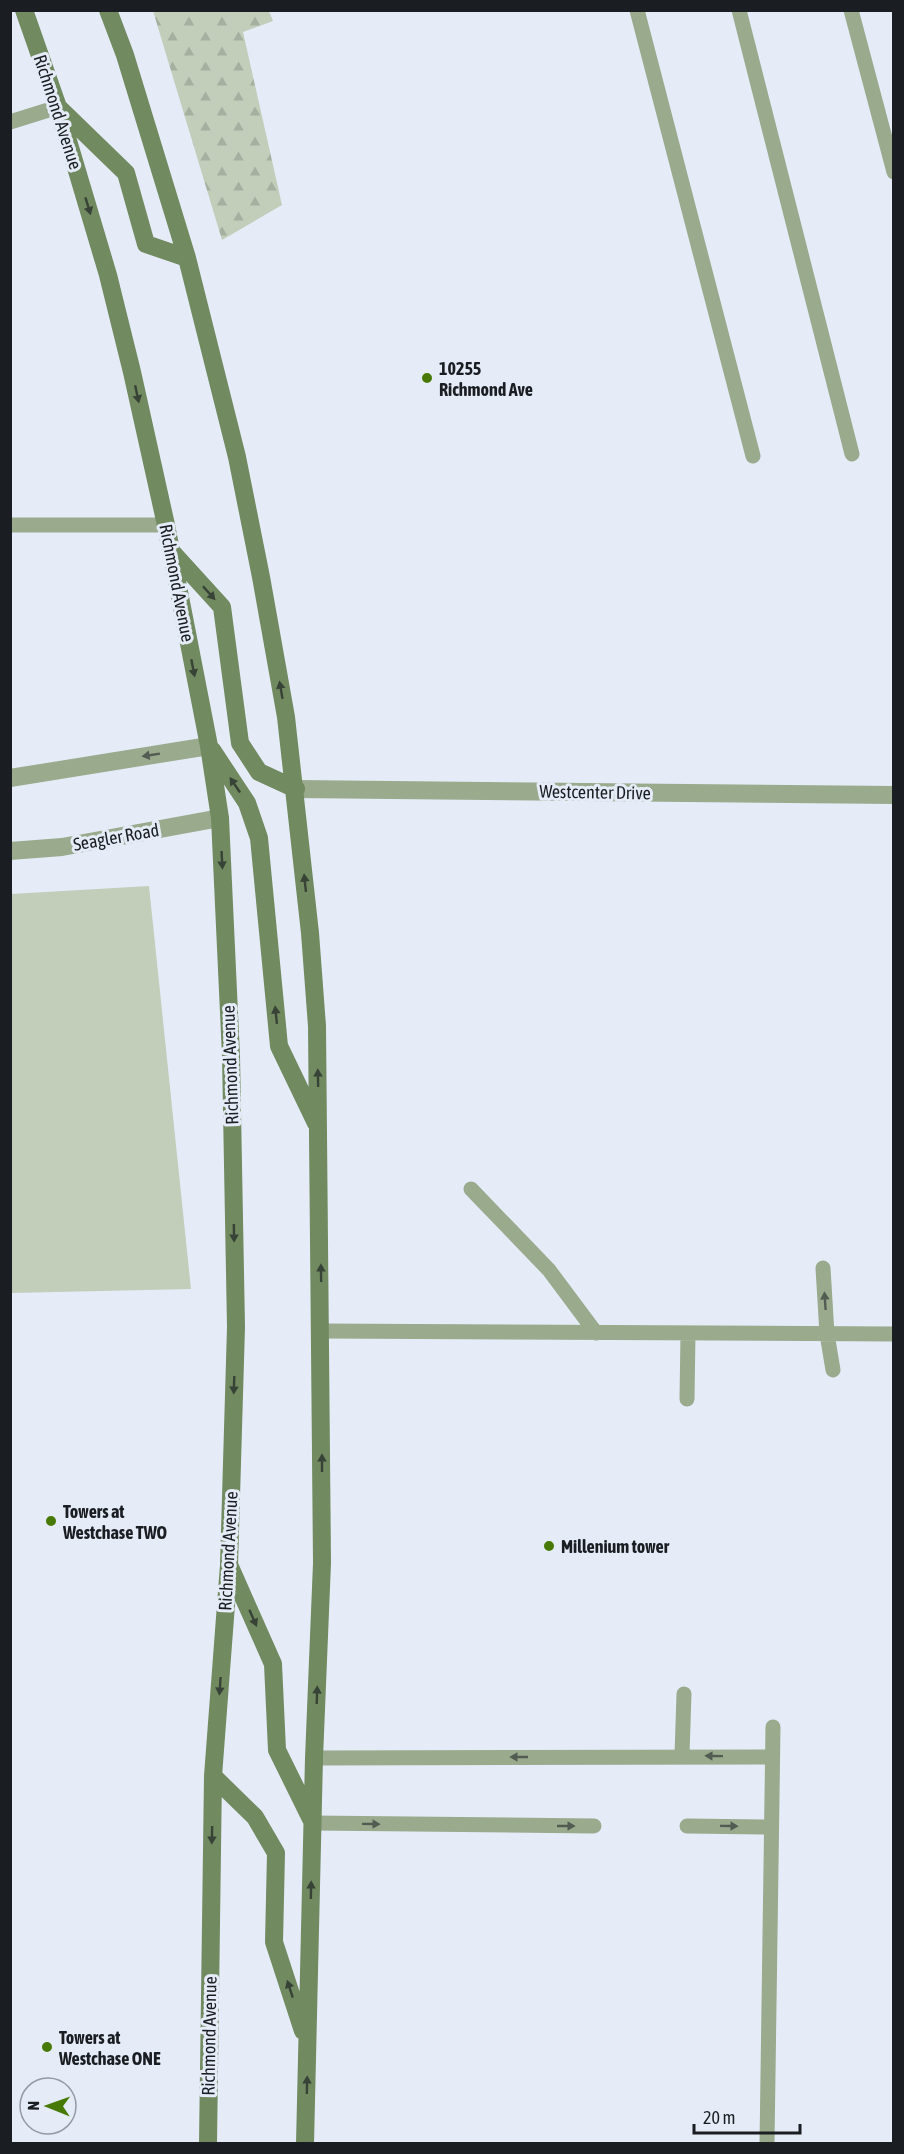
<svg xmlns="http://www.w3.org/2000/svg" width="904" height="2154" font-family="'Asap Condensed',sans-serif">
<defs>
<pattern id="forest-firs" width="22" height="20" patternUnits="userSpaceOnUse" patternTransform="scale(1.5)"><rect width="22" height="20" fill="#c2cdba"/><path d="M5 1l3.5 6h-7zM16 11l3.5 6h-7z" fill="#a6b0a0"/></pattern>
</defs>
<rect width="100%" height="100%" fill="#e5ecf8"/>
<path fill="#c2cdba" d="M149 886 191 1289 11 1293V894Z"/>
<path fill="url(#forest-firs)" d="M153 11H269L273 21 243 32 282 205 222 240Z"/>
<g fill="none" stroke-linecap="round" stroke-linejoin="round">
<path stroke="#99aa8d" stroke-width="15" d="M637 10 753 456
M739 10 852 454
M851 10 894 172
M10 122 58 107
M10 525H166
M471 1189 549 1270 596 1333
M823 1268 827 1334 833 1370
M322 1331 894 1334
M687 1399 688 1334
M682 1755 684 1694
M314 1758 772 1757
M313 1823 594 1826
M687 1826 771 1827
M767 2144 773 1727"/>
<path stroke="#99aa8d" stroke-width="18" d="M296 789 894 795"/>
<path stroke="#99aa8d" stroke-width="18" d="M10 778 209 746
M10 851 62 847 220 818"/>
<path stroke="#718a5f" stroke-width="18" d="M24 10 58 107 108 275 132 372 166 525 209 746 220 818 231 1056 236 1327 229 1565 213 1776 208 2144
M108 10 125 55 187 258 237 457 261 577 286 717 310 933 317 1026 322 1563 314 1758 305 2144
M59 108 126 173 146 244 187 258
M171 551 222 607 240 743 259 772 296 789
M212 750 247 803 259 838 279 1046 316 1123
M230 1567 273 1664 277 1750 311 1819
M213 1776 255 1817 276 1853 274 1942 303 2031"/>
</g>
<defs><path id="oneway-solid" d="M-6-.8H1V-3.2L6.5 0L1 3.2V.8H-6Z" transform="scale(1.5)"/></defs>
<g fill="#384337">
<use href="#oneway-solid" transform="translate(88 206) rotate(73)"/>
<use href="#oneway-solid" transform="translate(137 394) rotate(78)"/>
<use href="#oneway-solid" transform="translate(209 593) rotate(48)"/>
<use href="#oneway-solid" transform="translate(193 668) rotate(79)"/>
<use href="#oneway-solid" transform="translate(281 690) rotate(-100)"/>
<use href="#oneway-solid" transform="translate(235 785) rotate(-124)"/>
<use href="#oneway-solid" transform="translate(222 860) rotate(87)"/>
<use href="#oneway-solid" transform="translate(305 883) rotate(-96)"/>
<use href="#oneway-solid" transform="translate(276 1015) rotate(-96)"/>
<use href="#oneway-solid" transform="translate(318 1078) rotate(-91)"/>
<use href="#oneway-solid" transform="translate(234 1233) rotate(89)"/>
<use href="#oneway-solid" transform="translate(321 1273) rotate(-91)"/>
<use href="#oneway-solid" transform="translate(234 1385) rotate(92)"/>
<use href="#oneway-solid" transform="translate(322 1463) rotate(-90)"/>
<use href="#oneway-solid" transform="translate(253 1618) rotate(66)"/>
<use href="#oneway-solid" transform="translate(220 1686) rotate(94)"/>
<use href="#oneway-solid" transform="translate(317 1695) rotate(-88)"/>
<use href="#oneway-solid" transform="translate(212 1835) rotate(91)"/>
<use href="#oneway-solid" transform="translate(311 1890) rotate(-89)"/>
<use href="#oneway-solid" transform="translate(290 1989) rotate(-108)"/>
<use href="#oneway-solid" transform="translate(307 2085) rotate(-89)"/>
</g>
<g fill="#535c52">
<use href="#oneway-solid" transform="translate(151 755) rotate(171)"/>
<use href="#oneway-solid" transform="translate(825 1301) rotate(-94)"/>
<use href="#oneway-solid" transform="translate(714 1756) rotate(-179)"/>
<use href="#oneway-solid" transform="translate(519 1757) rotate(180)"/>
<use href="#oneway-solid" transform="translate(371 1824) rotate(1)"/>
<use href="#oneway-solid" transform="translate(566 1826)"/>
<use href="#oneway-solid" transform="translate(729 1826) rotate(1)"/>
</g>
<g fill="#477a05" stroke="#e5ecf8" stroke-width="2">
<circle cx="427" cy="378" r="6"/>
<circle cx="51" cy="1521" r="6"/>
<circle cx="549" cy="1546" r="6"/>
<circle cx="47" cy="2047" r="6"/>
</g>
<g text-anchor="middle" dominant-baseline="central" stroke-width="6" stroke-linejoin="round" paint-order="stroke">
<g font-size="18" fill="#1a1d21" stroke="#e5ecf8">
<text transform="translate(58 112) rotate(72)">Richmond Avenue</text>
<text transform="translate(177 583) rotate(79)">Richmond Avenue</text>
<text transform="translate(595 792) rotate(1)">Westcenter Drive</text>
<text transform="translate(116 837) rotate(-10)">Seagler Road</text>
<text transform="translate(230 1065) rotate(-92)">Richmond Avenue</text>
<text transform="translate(228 1551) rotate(-87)">Richmond Avenue</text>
<text transform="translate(209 2036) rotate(-89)">Richmond Avenue</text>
</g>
<g font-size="18" font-weight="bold" fill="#1a1d21" stroke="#e5ecf8" text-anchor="start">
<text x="439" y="368">10255<tspan x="439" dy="21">Richmond Ave</tspan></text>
<text x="63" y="1511">Towers at<tspan x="63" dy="21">Westchase TWO</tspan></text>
<text x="561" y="1546">Millenium tower</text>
<text x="59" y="2037">Towers at<tspan x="59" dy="21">Westchase ONE</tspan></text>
</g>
</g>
<rect width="904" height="2154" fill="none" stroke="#1a1d21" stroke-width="24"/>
<g transform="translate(48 2106) rotate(271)"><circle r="28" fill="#e5ecf8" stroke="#9499a2" stroke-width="1.5"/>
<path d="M0-4.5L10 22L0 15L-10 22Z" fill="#477a05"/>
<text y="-9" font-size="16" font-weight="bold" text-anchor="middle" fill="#1a1d21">N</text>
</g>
<path d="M694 2124v9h106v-9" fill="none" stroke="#1a1d21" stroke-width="3"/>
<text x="703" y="2124" font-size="18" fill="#1a1d21" stroke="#e5ecf8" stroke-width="4.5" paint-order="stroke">20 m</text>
</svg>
